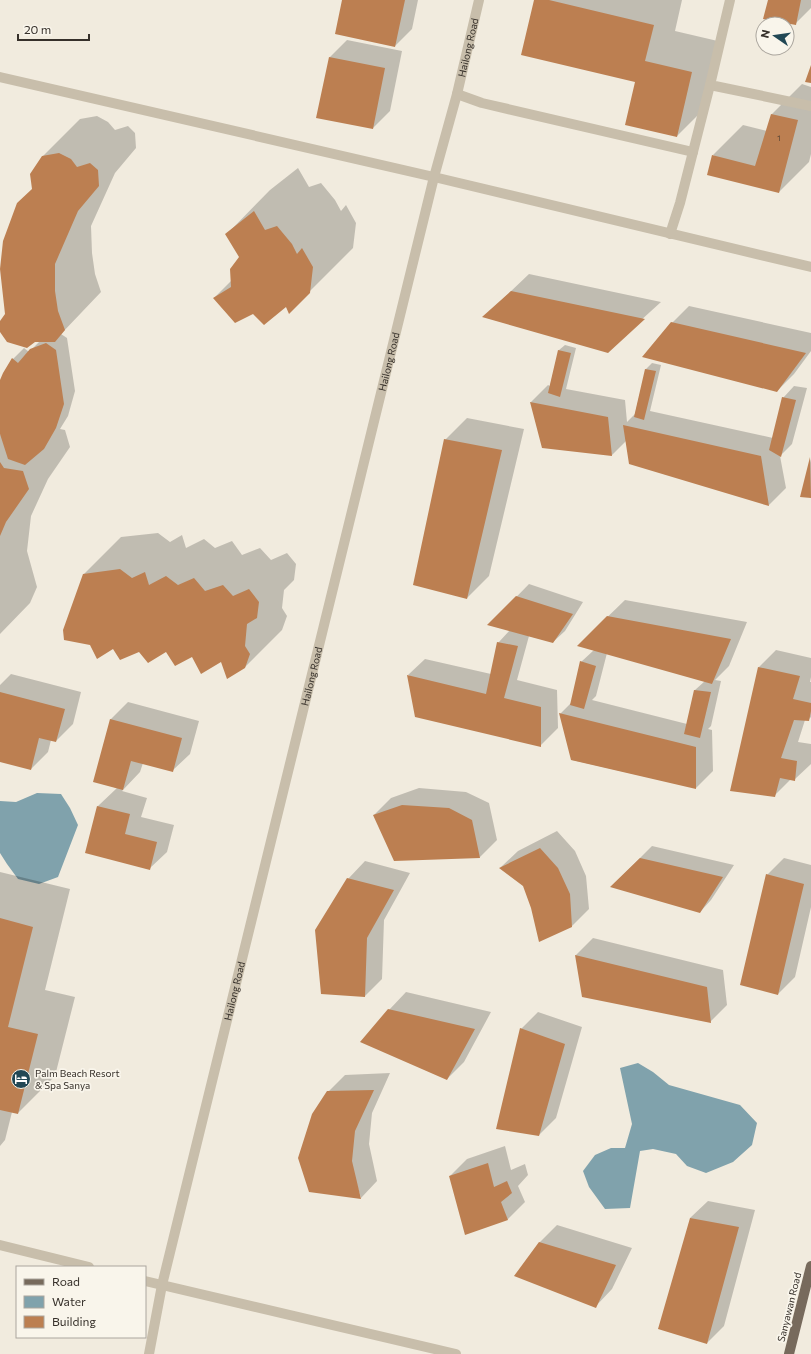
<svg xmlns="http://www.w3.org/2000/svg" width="811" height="1354" font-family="Commissioner,sans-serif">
<rect width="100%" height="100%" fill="#f1ebde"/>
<path fill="#80a2ac" d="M37 793 61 794 70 808 78 825 58 877 39 884 18 879 7 864 0 853V801L16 802Z
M638 1063 653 1072 669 1085 740 1105 757 1123 752 1145 733 1162 706 1173 687 1166 676 1154 653 1149 640 1151 630 1208 605 1209 589 1187 583 1171 595 1155 611 1148H625L632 1124 620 1068Z"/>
<path fill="#0003" fill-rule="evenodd" d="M343 0H418L412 29 395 46Z
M535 0H682L675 31 722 42 707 106 677 136 637 81Z
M769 0H811V8L796 23Z
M347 40 402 51 390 111 373 128 317 117 330 57Z
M802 84 811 87V154L809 162 779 192 713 155 743 125 767 131 772 114Z
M97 116 108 122 115 130 128 126 135 133 136 148 115 173 91 226 92 253 95 274 101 292 61 334 67 338 75 391 68 416 60 429 65 430 70 447 48 479 31 516 27 551 37 587 30 603 0 634V435L2 433H0V382L13 359 24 348 29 352 40 341 0 331V323L6 315 33 188 43 156 80 119Z
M298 168 309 187 321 183 335 200 341 211 346 205 356 223 353 248 289 312 286 306 253 312 214 298 231 281 240 257 227 234 270 190Z
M529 274 661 302 607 351 484 317Z
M689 306 811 333V351L794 374 777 391 672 323Z
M565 345 576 348 566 389 625 400 627 422 635 414 646 369 652 363 661 365 650 411 773 438 783 398 794 386 807 388 792 444 780 456 786 488 769 505 626 441 612 455 543 447 531 402 548 385 550 386 559 350Z
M467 418 524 429 489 576 467 598 445 440Z
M811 459V497H801Z
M158 533 170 542 182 535 186 548 204 539 215 548 232 541 242 555 260 548 271 560 287 553 296 564 294 580 284 590 282 608 287 616 282 630 245 667 222 661 166 651 84 574 121 537Z
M529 584 583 602 565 631 553 642 529 636 517 680 557 690 558 728 541 745 408 675 425 659 491 674 498 643 510 630 489 625Z
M625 600 747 622 729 666 715 680 721 681 711 726 708 729 712 730 713 771 696 788 572 760 560 714 572 702 581 662 594 650 595 629ZM607 653 705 681 695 690 687 724 592 700 596 696Z
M776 650 811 658V677L810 682H811V717L808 720H805L798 742 811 744V764L794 780 791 779 774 796 759 667Z
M11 674 81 692 73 724 56 741 51 740 48 752 31 769 0 761V685Z
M128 702 199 721 190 754 172 771 143 763 140 772 122 791 147 798 141 817 174 825 167 852 149 869 86 852 98 806 117 788 94 781 111 719Z
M419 788 466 792 489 803 497 840 480 857 374 815 391 798Z
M557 831 575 851 586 876 589 909 572 926 532 908 524 885 501 867 518 851Z
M652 846 734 865 711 900 700 912 612 886Z
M784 858 811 865V907L795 977 778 994 767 875Z
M365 861 410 873 384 920 382 979 365 996 348 879Z
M0 872 70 889 45 990 75 997 55 1076 18 1113 12 1112 5 1140 0 1146Z
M593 938 723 970 727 1005 710 1022 583 996 576 955Z
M406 992 491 1012 464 1062 447 1079 389 1010Z
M538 1012 582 1027 556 1118 539 1135 521 1029Z
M390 1073 372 1113 369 1144 377 1181 361 1198 328 1092 345 1075Z
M505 1146 511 1170 525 1164 528 1175 518 1186 525 1202 508 1219 466 1234 450 1176 467 1159Z
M708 1201 755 1210 724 1326 707 1343 690 1218Z
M557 1225 632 1248 612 1289 595 1307 539 1243Z"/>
<path fill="#bc7f51" d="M342 0H405L395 47 335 34Z
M534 0H549L654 25 645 61 692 72 677 137 625 125 635 82 521 55Z
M768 0H801L796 25 763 19Z
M329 57 385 68 373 129 316 118Z
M811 65V83L805 82Z
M771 114 798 120 779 193 707 175 712 155 755 166Z
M59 153 71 159 77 167 90 163 98 170 99 186 78 211 55 264V291L58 311 65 330 55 342H35L27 348 7 342 0 332V321L5 314 0 269 3 241 17 203 32 189 30 174 42 156Z
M254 211 265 230 277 226 292 244 297 254 302 248 313 267 310 293 289 314 286 307 264 325 253 314 235 323 213 298 231 287 230 269 239 257 225 234Z
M511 291 645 319 608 353 482 317Z
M671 322 806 353 777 392 642 357Z
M46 343 56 350 64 404 56 428 44 449 25 465 8 459 0 434V380L3 373 12 358 18 363 30 349Z
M558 350 571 353 560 397 548 393Z
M645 369 656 371 644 420 634 417Z
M782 397 796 400 781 457 769 450Z
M530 402 608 417 612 456 542 448Z
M623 425 761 456 769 506 629 464Z
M444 439 502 450 467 599 413 585Z
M810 457 811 498 800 497Z
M0 462 4 468 23 471 29 489 6 522 0 536Z
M120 569 132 578 145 572 149 585 166 576 178 585 194 578 205 591 223 585 233 596 249 589 259 602 257 618 247 624 245 646 250 654 245 668 227 679 221 662 201 674 192 657 175 666 166 652 148 663 139 652 120 660 113 649 97 659 90 645 64 640 63 630 83 574Z
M516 596 573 614 553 643 487 625Z
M607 616 731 639 712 684 577 646Z
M497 642 518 646 504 698 541 707V747L415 717 407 675 486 694Z
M580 661 596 666 584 709 570 705Z
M758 667 800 676 793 699 811 703V711L809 721 794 720 781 758 797 761 795 781 780 778 775 797 730 791Z
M694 690 711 692 700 738 684 734Z
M0 692 65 709 56 742 39 738 31 770 0 762Z
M559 713 696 747V789L571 760Z
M110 719 182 738 173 772 131 761 123 790 93 782Z
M402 805 449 808 472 820 480 858 394 861 373 815Z
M97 806 130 814 125 834 157 842 150 870 85 853Z
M540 848 558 868 570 894 572 927 539 942 531 908 523 886 499 868Z
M640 858 723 877 700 913 610 887Z
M766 874 804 884 778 995 740 985Z
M347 878 394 890 367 938 365 997 321 994 315 930Z
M0 918 33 927 8 1027 38 1034 18 1114 0 1110Z
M575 955 707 987 711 1023 582 997Z
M388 1009 475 1029 447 1080 360 1042Z
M520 1028 565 1044 539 1136 496 1129Z
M374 1090 355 1131 352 1161 361 1199 309 1192 298 1158 312 1114 327 1091Z
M488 1163 494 1187 507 1181 512 1193 501 1202 508 1220 465 1235 449 1176Z
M690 1218 739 1227 707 1344 658 1329Z
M539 1242 616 1265 596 1308 514 1276Z"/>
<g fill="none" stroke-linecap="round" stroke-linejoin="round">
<g stroke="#c8beab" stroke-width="10">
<path d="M730 0 710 85 811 106"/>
<path d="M0 77 434 177 811 267"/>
<path d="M457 94 482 103 693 152"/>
<path d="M670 234 680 203 710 85"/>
<path d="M0 1245 89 1267"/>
<path d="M145 1281 456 1354"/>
<path id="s1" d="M149 1354 162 1285 434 177 457 94 479 0"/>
</g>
<path stroke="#776a5c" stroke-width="10" d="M789 1354 811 1266"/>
</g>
<defs>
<symbol id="hotel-disc" viewBox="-11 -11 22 22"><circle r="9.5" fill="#224855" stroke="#f9f5eb"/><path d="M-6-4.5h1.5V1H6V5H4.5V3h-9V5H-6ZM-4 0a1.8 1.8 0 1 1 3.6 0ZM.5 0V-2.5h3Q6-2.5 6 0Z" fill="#fff"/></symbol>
</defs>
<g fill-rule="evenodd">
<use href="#hotel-disc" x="10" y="1068" width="22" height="22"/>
</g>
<g text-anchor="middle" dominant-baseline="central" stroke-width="3.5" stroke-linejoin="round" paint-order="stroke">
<g font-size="8" fill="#584434">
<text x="779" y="138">1</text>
</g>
<g font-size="10" fill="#36302a" stroke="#f9f5eb">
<text stroke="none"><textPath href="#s1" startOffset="1345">Hailong Road</textPath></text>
<text stroke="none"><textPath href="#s1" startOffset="1021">Hailong Road</textPath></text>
<text stroke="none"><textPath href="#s1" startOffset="697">Hailong Road</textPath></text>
<text stroke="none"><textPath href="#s1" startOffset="373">Hailong Road</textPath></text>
<text transform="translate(789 1307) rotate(-76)">Sanyawan Road</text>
</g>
<g font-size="10" fill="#36302a" stroke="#f9f5eb" text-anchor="start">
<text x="35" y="1073">Palm Beach Resort<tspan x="35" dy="12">&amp; Spa Sanya</tspan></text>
</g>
</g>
<rect x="16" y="1266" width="130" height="72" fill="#f9f5eb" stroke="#aba69e"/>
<rect x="24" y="1279" width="20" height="6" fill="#776a5c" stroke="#aba69e"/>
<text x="52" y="1286" font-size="12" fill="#36302a">Road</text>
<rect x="24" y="1296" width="20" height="12" fill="#80a2ac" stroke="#aba69e"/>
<text x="52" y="1306" font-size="12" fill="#36302a">Water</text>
<rect x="24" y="1316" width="20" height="12" fill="#bc7f51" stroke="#aba69e"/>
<text x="52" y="1326" font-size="12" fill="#36302a">Building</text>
<g transform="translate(775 36) rotate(283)"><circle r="19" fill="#f9f5eb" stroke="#aba69e"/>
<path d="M0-3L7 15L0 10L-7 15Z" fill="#224855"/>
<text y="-6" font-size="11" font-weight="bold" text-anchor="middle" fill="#36302a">N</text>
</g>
<path d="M18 34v6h71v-6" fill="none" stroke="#36302a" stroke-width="2"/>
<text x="24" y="34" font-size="12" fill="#36302a" stroke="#f9f5eb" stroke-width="3" paint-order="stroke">20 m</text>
</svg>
